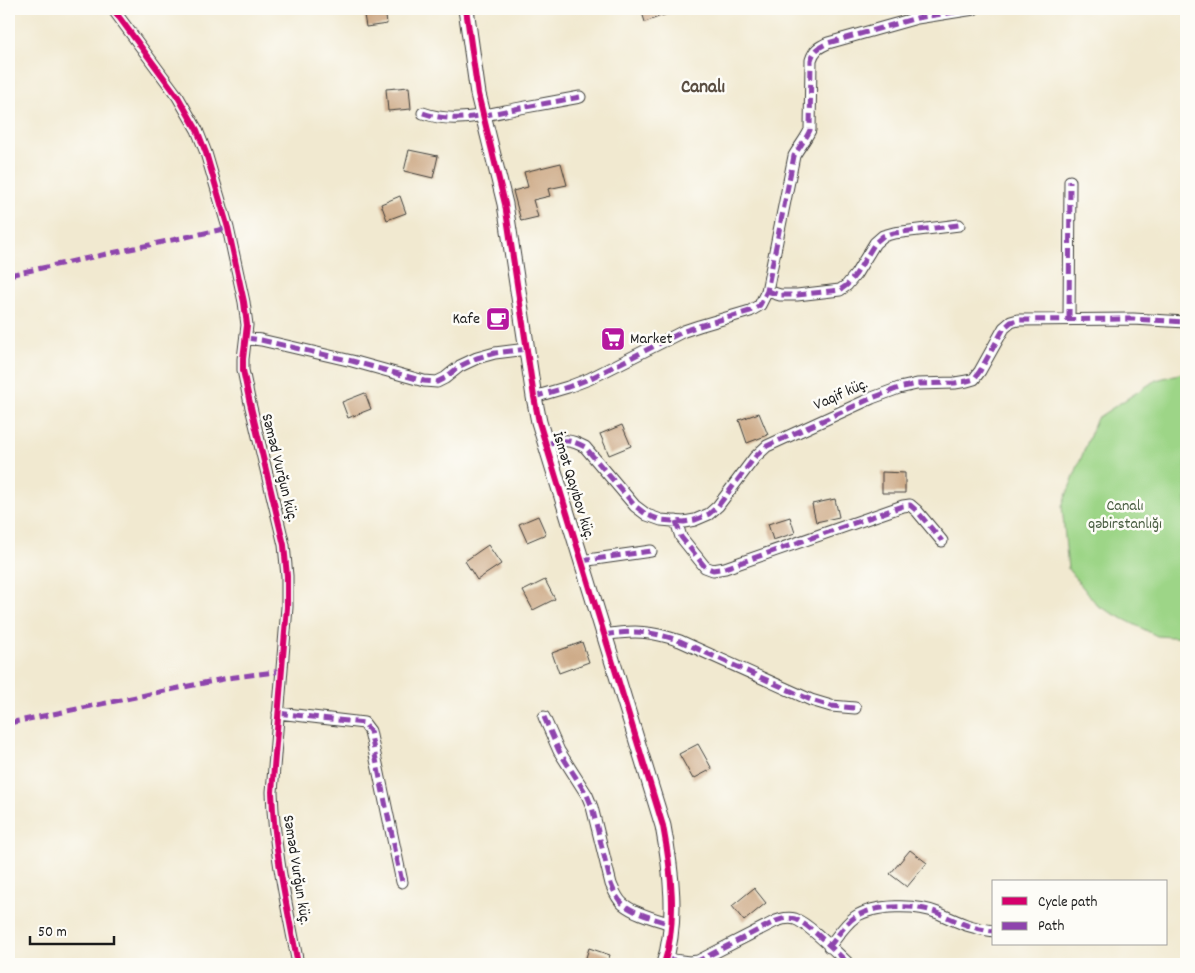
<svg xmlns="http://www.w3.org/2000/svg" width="1195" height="973" font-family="Dekko,sans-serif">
<rect width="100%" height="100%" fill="#fdfcf7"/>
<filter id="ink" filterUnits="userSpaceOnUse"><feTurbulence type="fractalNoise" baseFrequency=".02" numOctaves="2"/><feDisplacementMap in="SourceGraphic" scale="10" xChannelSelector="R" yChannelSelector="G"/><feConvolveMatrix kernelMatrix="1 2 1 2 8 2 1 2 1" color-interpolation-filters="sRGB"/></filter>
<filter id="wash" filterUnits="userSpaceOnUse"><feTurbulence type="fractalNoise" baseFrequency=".0096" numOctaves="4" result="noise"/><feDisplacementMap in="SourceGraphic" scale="20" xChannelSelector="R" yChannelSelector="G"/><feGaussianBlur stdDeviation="1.12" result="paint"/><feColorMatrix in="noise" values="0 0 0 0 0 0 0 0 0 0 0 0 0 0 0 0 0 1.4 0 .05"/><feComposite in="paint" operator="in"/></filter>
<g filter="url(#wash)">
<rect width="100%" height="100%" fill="#f1e9d0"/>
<path fill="#9dd587" stroke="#5c7852" d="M1186 372V638L1157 636 1098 606 1068 569 1062 506 1097 418 1156 380Z"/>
<g id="blocks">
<path fill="#ceab88" d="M363 9H385L387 24 366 27Z
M641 9H678V10L645 22Z
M409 87 411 109 388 111 386 89Z
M409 150 438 156 433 178 404 171Z
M561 163 567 185 548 189 550 196 533 200 538 217 521 221 513 191 528 187 524 172Z
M400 196 406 213 387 220 381 204Z
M365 393 371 409 348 418 342 402Z
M759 413 768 435 747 443 739 420Z
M622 425 631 446 609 455 600 434Z
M882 472 905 473V493H882Z
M835 499 839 517 816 522 812 504Z
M538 516 546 534 527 542 519 524Z
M790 517 795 533 773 540 768 524Z
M488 545 501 564 477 580 465 561Z
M545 580 555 599 533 610 523 591Z
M582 642 589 662 559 673 552 653Z
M698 744 712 769 693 779 679 754Z
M910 850 927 863 907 887 890 874Z
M754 888 766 903 744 921 732 906Z
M589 948 610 955 607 964H584Z"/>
</g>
</g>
<g filter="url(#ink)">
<use href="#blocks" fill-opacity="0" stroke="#3c3b37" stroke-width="1"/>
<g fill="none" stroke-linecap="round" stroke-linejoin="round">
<defs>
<path id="street" d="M113 9 178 97 197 130 206 153 228 228 244 302 247 325 243 359V370L249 399 284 545 287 576V607L272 792C274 850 287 907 298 964
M423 113C453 124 485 115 515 109 537 105 558 101 580 97
M767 291 780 295H797L840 290 847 285 856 274 875 243 883 236 894 233 959 225
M1069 319 1070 181
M246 338 261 340 352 361 424 381 437 382 445 378 460 366 477 358 495 353 527 349
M534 397 568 387 589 379 684 331 699 326 750 311 760 305 767 291 794 156C799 147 806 139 810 130L811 60C814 50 819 47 828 43L917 18 974 9
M546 444C563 440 568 438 585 447L635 506 647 515 661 520 684 522 695 520 709 514 718 506 755 457 767 446 872 398 899 388 917 384 955 383 967 381 974 379 980 371 1004 328 1011 322 1018 320 1133 319 1186 322
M676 521 681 537 705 567 713 570 725 568 903 506 910 505 917 511 942 541
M581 561 651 551
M604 635C635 630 651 631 680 641L811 700 831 706 855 708
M278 713 364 723 370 731 402 882
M544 717 559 751 587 795 592 807 611 884C614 891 617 899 623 904 635 914 656 919 671 924
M829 947C837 937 845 924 855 917 874 904 917 904 938 913 958 922 972 929 994 931
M665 959 689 962 698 961 776 921C782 919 788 917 795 919 809 924 837 953 849 964"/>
<path id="secondary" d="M466 9 478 94 505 204 534 397 539 422 663 826C671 869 678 921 664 964"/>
</defs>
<use href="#street" stroke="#3c3b37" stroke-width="13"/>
<use href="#secondary" stroke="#3c3b37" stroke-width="17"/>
<use href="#street" stroke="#fff" stroke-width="11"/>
<use href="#secondary" stroke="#fff" stroke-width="15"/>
<path stroke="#8e44ad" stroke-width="5" stroke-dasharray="10 5" stroke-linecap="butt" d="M423 113C453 124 485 115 515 109 537 105 558 101 580 97
M9 275 228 228
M767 291 780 295H797L840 290 847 285 856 274 875 243 883 236 894 233 959 225
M1069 319 1070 181
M246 338 261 340 352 361 424 381 437 382 445 378 460 366 477 358 495 353 527 349
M534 397 568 387 589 379 684 331 699 326 750 311 760 305 767 291 794 156C799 147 806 139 810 130L811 60C814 50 819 47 828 43L917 18 974 9
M546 444C563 440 568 438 585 447L635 506 647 515 661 520 684 522 695 520 709 514 718 506 755 457 767 446 872 398 899 388 917 384 955 383 967 381 974 379 980 371 1004 328 1011 322 1018 320 1133 319 1186 322
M676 521 681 537 705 567 713 570 725 568 903 506 910 505 917 511 942 541
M581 561 651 551
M604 635C635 630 651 631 680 641L811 700 831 706 855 708
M278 713 364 723 370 731 402 882
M544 717 559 751 587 795 592 807 611 884C614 891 617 899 623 904 635 914 656 919 671 924
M9 723 228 678 282 671
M829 947C837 937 845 924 855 917 874 904 917 904 938 913 958 922 972 929 994 931
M665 959 689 962 698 961 776 921C782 919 788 917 795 919 809 924 837 953 849 964"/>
<defs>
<path id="cycleway" d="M113 9 178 97 197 130 206 153 228 228 244 302 247 325 243 359V370L249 399 284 545 287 576V607L272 792C274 850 287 907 298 964
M466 9 478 94 505 204 534 397 539 422 663 826C671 869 678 921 664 964"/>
</defs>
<use href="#cycleway" stroke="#fdfcf7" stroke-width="9"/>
<use href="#cycleway" stroke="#d6006c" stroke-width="6"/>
</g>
</g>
<defs>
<symbol id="cafe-square" viewBox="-11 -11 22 22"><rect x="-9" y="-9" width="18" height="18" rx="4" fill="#b5179e" stroke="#fdfcf7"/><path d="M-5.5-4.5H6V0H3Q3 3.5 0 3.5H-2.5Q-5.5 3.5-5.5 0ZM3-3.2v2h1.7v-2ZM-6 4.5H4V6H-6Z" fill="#fff"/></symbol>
<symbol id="supermarket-square" viewBox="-11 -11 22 22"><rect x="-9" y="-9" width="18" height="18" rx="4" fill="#b5179e" stroke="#fdfcf7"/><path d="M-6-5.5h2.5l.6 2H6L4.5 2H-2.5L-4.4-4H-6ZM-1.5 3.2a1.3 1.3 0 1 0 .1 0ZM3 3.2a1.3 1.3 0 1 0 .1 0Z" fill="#fff"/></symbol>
</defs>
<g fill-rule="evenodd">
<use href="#cafe-square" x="484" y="305" width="28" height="28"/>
<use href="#supermarket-square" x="599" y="325" width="28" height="28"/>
</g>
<g text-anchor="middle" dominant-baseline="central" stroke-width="5" stroke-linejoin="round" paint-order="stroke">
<g font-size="16" fill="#1c1c1c" stroke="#fdfcf7" text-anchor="end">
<text x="480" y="319">Kafe</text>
<text x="630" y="339" text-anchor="start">Market</text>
</g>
<g font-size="16" fill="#1c1c1c" stroke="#fdfcf7">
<text transform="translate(841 395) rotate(-24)">Vaqif küç.</text>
<text transform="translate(279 468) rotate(76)">Səməd Vurğun küç.</text>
<text transform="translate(573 486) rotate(73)">İsmət Qayıbov küç.</text>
<text transform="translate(296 870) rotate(81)">Səməd Vurğun küç.</text>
</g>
<g font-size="16" fill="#495d41" stroke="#fdfcf7">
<text x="1125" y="506">Canalı<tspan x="1125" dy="18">qəbirstanlığı</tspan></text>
</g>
<g font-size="19" font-weight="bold" fill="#5a4e42" stroke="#fdfcf7">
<text x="703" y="88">Canalı</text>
</g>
</g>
<rect width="1195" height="973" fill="none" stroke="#fdfcf7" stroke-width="30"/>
<rect x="992" y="880" width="175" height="65" fill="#fdfcf7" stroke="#a3a29f"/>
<rect x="1002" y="897" width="25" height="8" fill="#d6006c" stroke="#a3a29f"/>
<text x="1038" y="906" font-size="15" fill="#1c1c1c">Cycle path</text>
<rect x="1002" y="922" width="25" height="8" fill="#8e44ad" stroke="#a3a29f"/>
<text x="1038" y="930" font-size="15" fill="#1c1c1c">Path</text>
<path d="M30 936v8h84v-8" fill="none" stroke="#1c1c1c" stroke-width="2.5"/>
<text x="38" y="936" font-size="15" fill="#1c1c1c" stroke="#fdfcf7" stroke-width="4" paint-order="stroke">50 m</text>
</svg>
